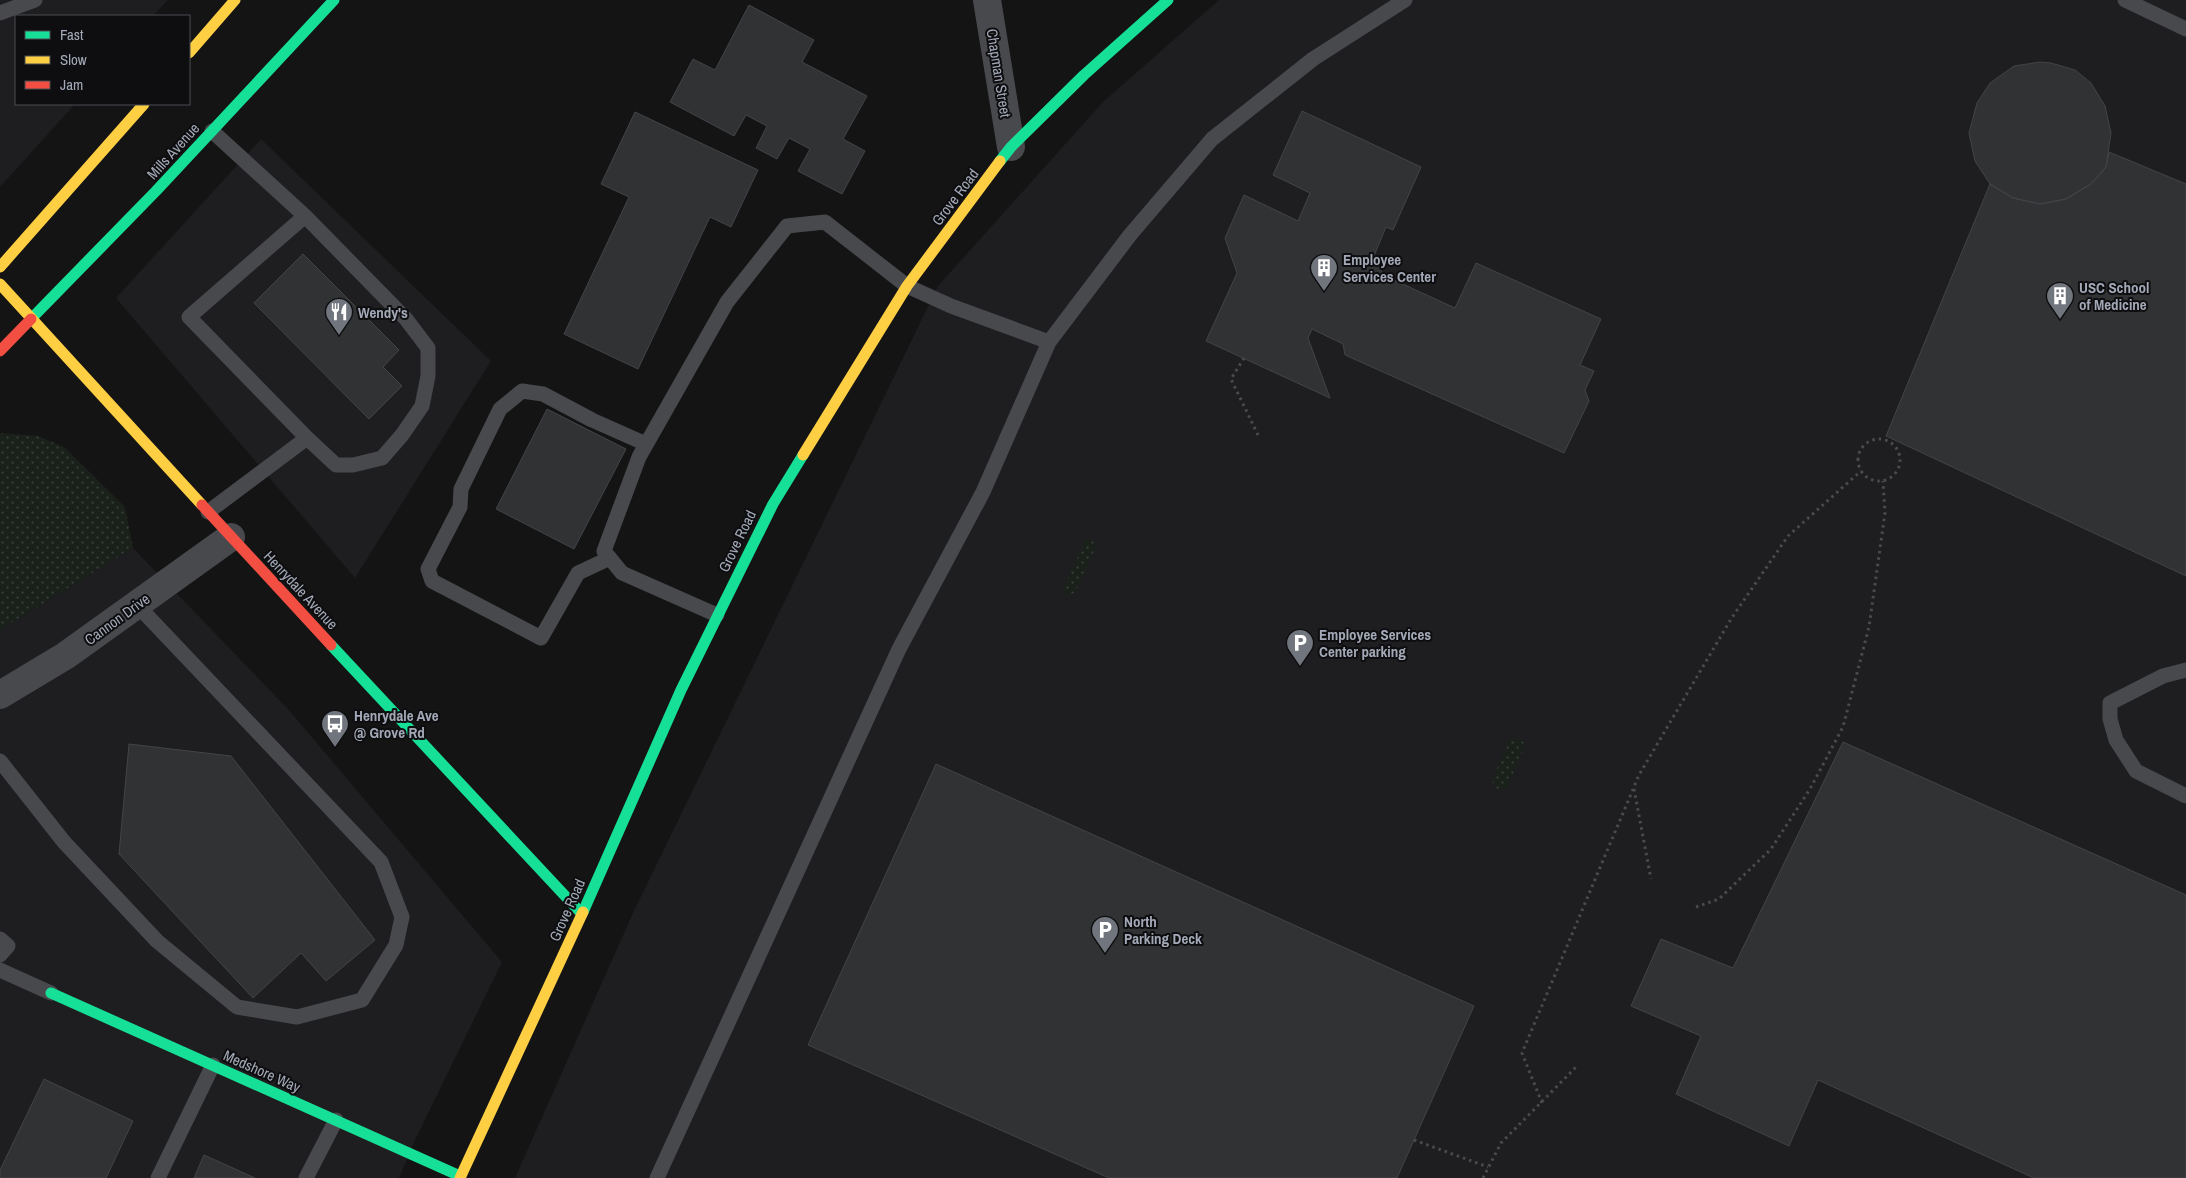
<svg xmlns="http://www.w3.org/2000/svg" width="2186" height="1178" font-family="'Archivo Narrow',sans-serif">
<defs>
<pattern id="grass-dots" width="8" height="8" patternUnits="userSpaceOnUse" patternTransform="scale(1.25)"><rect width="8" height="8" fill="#1a211b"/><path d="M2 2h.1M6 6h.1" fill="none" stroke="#383e3a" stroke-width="1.8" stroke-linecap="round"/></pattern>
</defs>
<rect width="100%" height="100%" fill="#141414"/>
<path fill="#1e1e20" d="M0 0H168L153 16H16V104H75L0 187Z
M1219 0H2186V1178H515L633 913 938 286 1103 102Z
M261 139 491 361 355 578 116 298Z
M133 548 288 709 502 962 415 1140 399 1178H0V630Z"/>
<path fill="url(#grass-dots)" d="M0 433 38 436 64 447 125 507 133 548 0 630Z
M1086 539 1094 541 1096 547 1075 593 1067 595 1063 589Z
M1513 738 1523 741 1525 746 1507 787 1499 790 1494 787 1492 780 1510 740Z"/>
<path fill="#313234" stroke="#424448" d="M749 5 814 40 802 62 867 96 843 139 865 151 842 194 798 171 810 149 789 138 777 159 756 148 767 126 746 115 734 136 670 102 693 59 715 70Z
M2040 62 2051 63 2075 70 2091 83 2105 106 2111 133 2106 167 2091 184 2066 199 2040 204 2013 198 1990 184 1975 161 1969 133 1977 103 1990 83 2014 66Z
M1302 111 1421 167 1393 230 1386 227 1374 256 1383 275 1455 308 1476 263 1601 319 1580 365 1594 371 1585 390 1589 401 1564 453 1345 355 1343 344 1312 329 1308 338 1330 398 1206 341 1237 273 1225 238 1244 195 1298 221 1310 193 1273 175Z
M635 112 758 170 731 227 710 217 638 369 564 334 629 197 601 184Z
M2109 152 2186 184V576L1886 436 1990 184 2013 198 2040 204 2066 199 2091 184 2106 167Z
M303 254 399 350 383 367 402 386 369 419 254 303Z
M547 409 626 449 574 549 496 509Z
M1843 742 2186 895V1178H2034L1818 1080 1789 1146 1676 1094 1701 1036 1631 1006 1661 939 1733 968Z
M129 744 231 756 375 940 326 981 301 953 253 998 119 854Z
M936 764 1474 1006 1397 1178H1109L808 1045Z
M44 1079 133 1121 106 1178H0V1170Z
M204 1155 255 1178H194Z"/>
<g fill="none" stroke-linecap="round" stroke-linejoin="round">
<path stroke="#494b4f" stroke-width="3" stroke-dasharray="2.5 4" stroke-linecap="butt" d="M1244 358 1231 379 1258 435
M1858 460a21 21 0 1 1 42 0a21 21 0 1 1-42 0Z
M1634 789 1651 879
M1696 907 1719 899 1771 849 1810 789 1843 727 1869 627 1885 513 1883 481
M1542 1103 1522 1053 1639 775 1731 619 1788 536 1861 471
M1414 1140 1488 1167
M1483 1178 1501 1143 1576 1067"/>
<path stroke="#48494d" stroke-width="15" d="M2125 0 2186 29
M0 13 35 0
M305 216 406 319 428 348V376L422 406 402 435 382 458 353 465H336L307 438
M208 512 307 438 189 317 305 216 212 131
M610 558 578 573 541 638 432 581 428 569 460 507 461 489 500 409 522 391 543 394 592 420 646 444
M717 615 622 573 604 551 639 457 727 302 787 226 825 222 907 286 951 306 1049 342
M2186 670 2163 676 2110 703V719L2116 740 2136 771 2186 796
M0 761 64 842 157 941 237 1007 297 1017 362 1000 396 945 402 917 381 862 137 605
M0 939 8 946 0 955
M0 970 51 993
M158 1178 213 1065
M306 1178 336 1120
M657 1178 899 649 983 492 1049 342 1130 235 1212 139 1313 59 1405 0"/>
<path stroke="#48494d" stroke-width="28" d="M987 0 1011 147
M0 695 65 656 231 537"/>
<path stroke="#16e098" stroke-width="11" d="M1000 161 1011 147 1084 75 1168 0
M31 319 156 191 334 0
M331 645 582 914
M583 912 681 690 773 504 803 455
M51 993 460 1176"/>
<path stroke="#ffcf43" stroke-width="11" d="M189 53 235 0
M0 267 144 104
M0 284 202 505
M803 455 907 286 1000 161
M460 1178 583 912"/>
<path stroke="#f24e42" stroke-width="11" d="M0 351 31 319
M202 505 331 645"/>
</g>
<defs>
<symbol id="building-pin" viewBox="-11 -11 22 30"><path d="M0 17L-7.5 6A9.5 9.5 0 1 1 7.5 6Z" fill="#71757e" stroke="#0e0e10"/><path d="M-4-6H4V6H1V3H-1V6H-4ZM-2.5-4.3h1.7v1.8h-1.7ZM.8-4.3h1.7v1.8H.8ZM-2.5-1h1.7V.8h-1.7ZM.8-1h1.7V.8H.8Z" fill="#fff"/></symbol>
<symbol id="restaurant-pin" viewBox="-11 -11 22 30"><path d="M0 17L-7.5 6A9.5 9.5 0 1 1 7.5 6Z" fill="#71757e" stroke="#0e0e10"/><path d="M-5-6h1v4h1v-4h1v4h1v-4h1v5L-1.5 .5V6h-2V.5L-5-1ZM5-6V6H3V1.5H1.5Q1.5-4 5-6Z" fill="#fff"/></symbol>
<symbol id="parking-pin" viewBox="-11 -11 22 30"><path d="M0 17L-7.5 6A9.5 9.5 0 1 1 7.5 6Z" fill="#71757e" stroke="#0e0e10"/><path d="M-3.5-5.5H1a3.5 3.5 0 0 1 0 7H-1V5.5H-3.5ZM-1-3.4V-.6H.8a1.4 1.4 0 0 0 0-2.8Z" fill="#fff"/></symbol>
<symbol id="bus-pin" viewBox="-11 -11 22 30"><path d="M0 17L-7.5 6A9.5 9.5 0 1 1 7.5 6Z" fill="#71757e" stroke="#0e0e10"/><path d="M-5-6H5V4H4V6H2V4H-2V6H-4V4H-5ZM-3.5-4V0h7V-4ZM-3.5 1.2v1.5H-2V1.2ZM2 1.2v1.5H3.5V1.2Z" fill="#fff"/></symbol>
</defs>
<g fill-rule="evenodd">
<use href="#building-pin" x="1308" y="252" width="32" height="43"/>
<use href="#building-pin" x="2044" y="280" width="32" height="43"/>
<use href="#restaurant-pin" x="323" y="296" width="32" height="43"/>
<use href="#parking-pin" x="1284" y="627" width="32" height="43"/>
<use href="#bus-pin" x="319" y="708" width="32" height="43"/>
<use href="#parking-pin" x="1089" y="914" width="32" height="43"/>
</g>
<g text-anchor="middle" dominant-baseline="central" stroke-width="4" stroke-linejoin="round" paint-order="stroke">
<g font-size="15" fill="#a3a9b7" stroke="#0e0e10">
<text transform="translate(999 73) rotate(81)">Chapman Street</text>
<text transform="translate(173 151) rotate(-48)">Mills Avenue</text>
<text transform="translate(955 197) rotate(-53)">Grove Road</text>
<text transform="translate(737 541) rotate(-64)">Grove Road</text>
<text transform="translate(301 590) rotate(47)">Henrydale Avenue</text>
<text transform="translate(117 619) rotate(-36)">Cannon Drive</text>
<text transform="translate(567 910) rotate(-66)">Grove Road</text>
<text transform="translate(262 1071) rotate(24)">Medshore Way</text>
</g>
<g font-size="15" font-weight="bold" fill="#a3a9b7" stroke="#0e0e10" text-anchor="start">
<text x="1343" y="259">Employee<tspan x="1343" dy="17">Services Center</tspan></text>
<text x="2079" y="287">USC School<tspan x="2079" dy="17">of Medicine</tspan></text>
<text x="358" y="312">Wendy's</text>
<text x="1319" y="634">Employee Services<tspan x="1319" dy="17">Center parking</tspan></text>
<text x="354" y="715">Henrydale Ave<tspan x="354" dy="17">@ Grove Rd</tspan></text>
<text x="1124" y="921">North<tspan x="1124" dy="17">Parking Deck</tspan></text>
</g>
</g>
<rect x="15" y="15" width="175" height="90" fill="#0e0e10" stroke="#4a4c53"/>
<rect x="25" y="31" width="25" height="8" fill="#16e098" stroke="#4a4c53"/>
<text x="60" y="40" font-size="15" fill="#a3a9b7">Fast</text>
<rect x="25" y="56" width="25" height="8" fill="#ffcf43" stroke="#4a4c53"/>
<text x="60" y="65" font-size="15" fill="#a3a9b7">Slow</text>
<rect x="25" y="81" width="25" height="8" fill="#f24e42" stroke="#4a4c53"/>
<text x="60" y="90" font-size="15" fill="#a3a9b7">Jam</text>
</svg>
